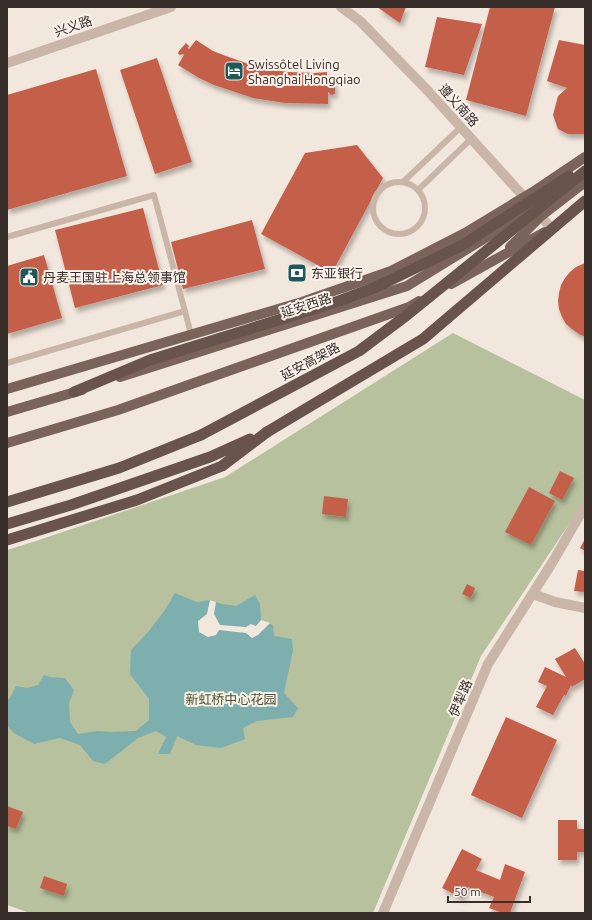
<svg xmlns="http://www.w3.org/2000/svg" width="592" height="920" font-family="Ubuntu,'Noto Sans SC',sans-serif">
<defs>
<filter id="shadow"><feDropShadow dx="2.5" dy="4.5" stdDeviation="2" flood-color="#0004"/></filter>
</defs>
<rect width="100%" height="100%" fill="#f2e7dd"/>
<path fill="#b7c19d" d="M453 333 585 400V498L583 503 481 656 373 913H30L7 905V550L36 541 225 477Z"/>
<path fill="#7cafae" d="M175 593 197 602 210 600 222 604 236 606 255 595 260 604 261 620 273 625 274 636 292 639 293 650 284 693 298 708 293 717 257 721 243 728 245 739 221 748 196 745 177 736 170 754H158L166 737 156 731 138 738 105 764 93 761 80 745 60 738 34 744 14 733 7 725V700L10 698 16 686 27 688 38 685 44 675 50 677 65 678 74 690 69 703 70 722 78 734 98 731 111 732 136 731 149 720V699L130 674 131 650 149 631 165 610Z"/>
<path fill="#f2e7dd" d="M210 600 216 602 214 614 220 625 246 627 251 624 256 626 261 620 270 623 258 635 252 638 246 633 219 630 216 635 208 637 199 632 198 621 207 614Z"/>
<path fill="#c46049" filter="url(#shadow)" d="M377 7H406L400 23Z
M490 7H555L526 116 466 100Z
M437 17 482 24 464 75 425 67Z
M196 40 213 51 226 56 260 68 288 72 314 73 327 72V84H329V82L332 80 335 83V94L331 95 330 94 329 92H328V104L285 103 253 98 214 85 199 78 178 65 184 55 183 54 180 55 178 54 179 51 186 43 189 46 188 48 189 49Z
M559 40 585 45V134H568L558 129 553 115 558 96 567 88 547 81Z
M157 58 192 162 155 174 120 70Z
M96 69 127 176 7 210V95Z
M357 145 383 178 332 273 261 234 305 153Z
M143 208 163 285 75 308 55 230Z
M252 220 265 269 183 289 171 242Z
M44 255 62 318 7 334V266Z
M585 263V337L579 334 572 329 566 324 562 317 559 309 558 301 559 293 561 285 565 278 570 272 576 267Z
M560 471 574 478 562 500 549 493Z
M529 487 555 501 531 545 505 532Z
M324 496 348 499 346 517 322 514Z
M585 539V551L580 548Z
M578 570 585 571V592L574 591Z
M467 584 475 588 471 598 462 594Z
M575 648 585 664V679L572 687 571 685 566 696 564 695 553 715 536 707 547 686 538 682 545 667 566 677 555 659Z
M506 717 557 740 522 818 471 795Z
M7 806 23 812 16 829 7 826Z
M558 820H577V829H585V852H577V860H558Z
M462 849 482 859 476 870 500 880 505 864 525 872 510 913H503L489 908 494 897 468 887 462 898 442 888Z
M44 876 67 884 64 896 40 888Z"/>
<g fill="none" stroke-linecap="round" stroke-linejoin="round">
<path stroke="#cab6a9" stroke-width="6" d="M373 208a26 26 0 1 1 52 0a26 26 0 1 1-52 0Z
M403 182 461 127
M418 190 471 139
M7 237 154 195 191 334
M7 363 185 311"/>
<path stroke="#cab6a9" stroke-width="10" d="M341 7 360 21 429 92 524 197 551 228
M7 63 171 7
M533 594 555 602 585 608
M383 913 488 664 552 563 585 506"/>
<path stroke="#79635a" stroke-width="10" d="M510 247 541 216 585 182
M451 284 545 232
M120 377 407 286 534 208
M7 389 302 302 391 271 465 233 536 190 585 157
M7 412 82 390
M7 443 118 410 409 307 419 301"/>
<path stroke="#68544d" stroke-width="11" d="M74 392 150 360 339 301 376 287
M7 502 119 468 201 435
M7 524 71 505 210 457 250 439
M7 540 137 500 222 466 267 432"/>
<path stroke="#68544d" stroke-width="11" d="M376 287 461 246 569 176
M267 432 423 339 585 201
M201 435 359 351 407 315 585 171"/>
</g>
<defs>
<symbol id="hotel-square" viewBox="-11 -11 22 22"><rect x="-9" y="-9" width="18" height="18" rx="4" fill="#1f5858" stroke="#faf1ea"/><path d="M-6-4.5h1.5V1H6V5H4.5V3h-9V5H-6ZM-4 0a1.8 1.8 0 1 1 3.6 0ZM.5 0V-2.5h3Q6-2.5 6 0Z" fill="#fff"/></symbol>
<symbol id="bank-square" viewBox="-11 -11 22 22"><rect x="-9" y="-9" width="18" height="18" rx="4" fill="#1f5858" stroke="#faf1ea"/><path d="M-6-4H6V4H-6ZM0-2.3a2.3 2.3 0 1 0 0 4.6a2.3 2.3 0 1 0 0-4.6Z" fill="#fff"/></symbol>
<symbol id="civic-square" viewBox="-11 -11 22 22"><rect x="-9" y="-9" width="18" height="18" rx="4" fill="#1f5858" stroke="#faf1ea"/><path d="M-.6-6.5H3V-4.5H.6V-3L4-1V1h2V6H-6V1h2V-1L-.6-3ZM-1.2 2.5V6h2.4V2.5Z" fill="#fff"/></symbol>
</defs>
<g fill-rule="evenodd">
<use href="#hotel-square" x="223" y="60" width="22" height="22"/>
<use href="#bank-square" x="286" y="262" width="22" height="22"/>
<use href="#civic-square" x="18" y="266" width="22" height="22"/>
</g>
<g text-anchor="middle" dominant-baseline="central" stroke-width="4" stroke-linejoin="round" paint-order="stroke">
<g font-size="13" fill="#372d29" stroke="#faf1ea">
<text transform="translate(73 26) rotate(-19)">兴义路</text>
<text transform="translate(459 105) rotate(48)">遵义南路</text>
<text transform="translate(306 305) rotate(-18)">延安西路</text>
<text transform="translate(310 361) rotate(-28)">延安高架路</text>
<text transform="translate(460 698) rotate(-67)">伊犁路</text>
</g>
<g font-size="13" fill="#372d29" stroke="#faf1ea" text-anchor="start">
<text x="248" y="64">Swissôtel Living<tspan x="248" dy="15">Shanghai Hongqiao</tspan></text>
<text x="311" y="273">东亚银行</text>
<text x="43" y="277">丹麦王国驻上海总领事馆</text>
</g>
<g font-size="13" fill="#49552d" stroke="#faf1ea">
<text x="231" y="699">新虹桥中心花园</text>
</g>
</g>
<rect width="592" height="920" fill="none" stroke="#372d29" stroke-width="16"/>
<path d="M448 896v6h82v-6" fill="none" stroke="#372d29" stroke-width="2"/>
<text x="454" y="896" font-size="12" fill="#372d29" stroke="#faf1ea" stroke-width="3" paint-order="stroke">50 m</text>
</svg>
